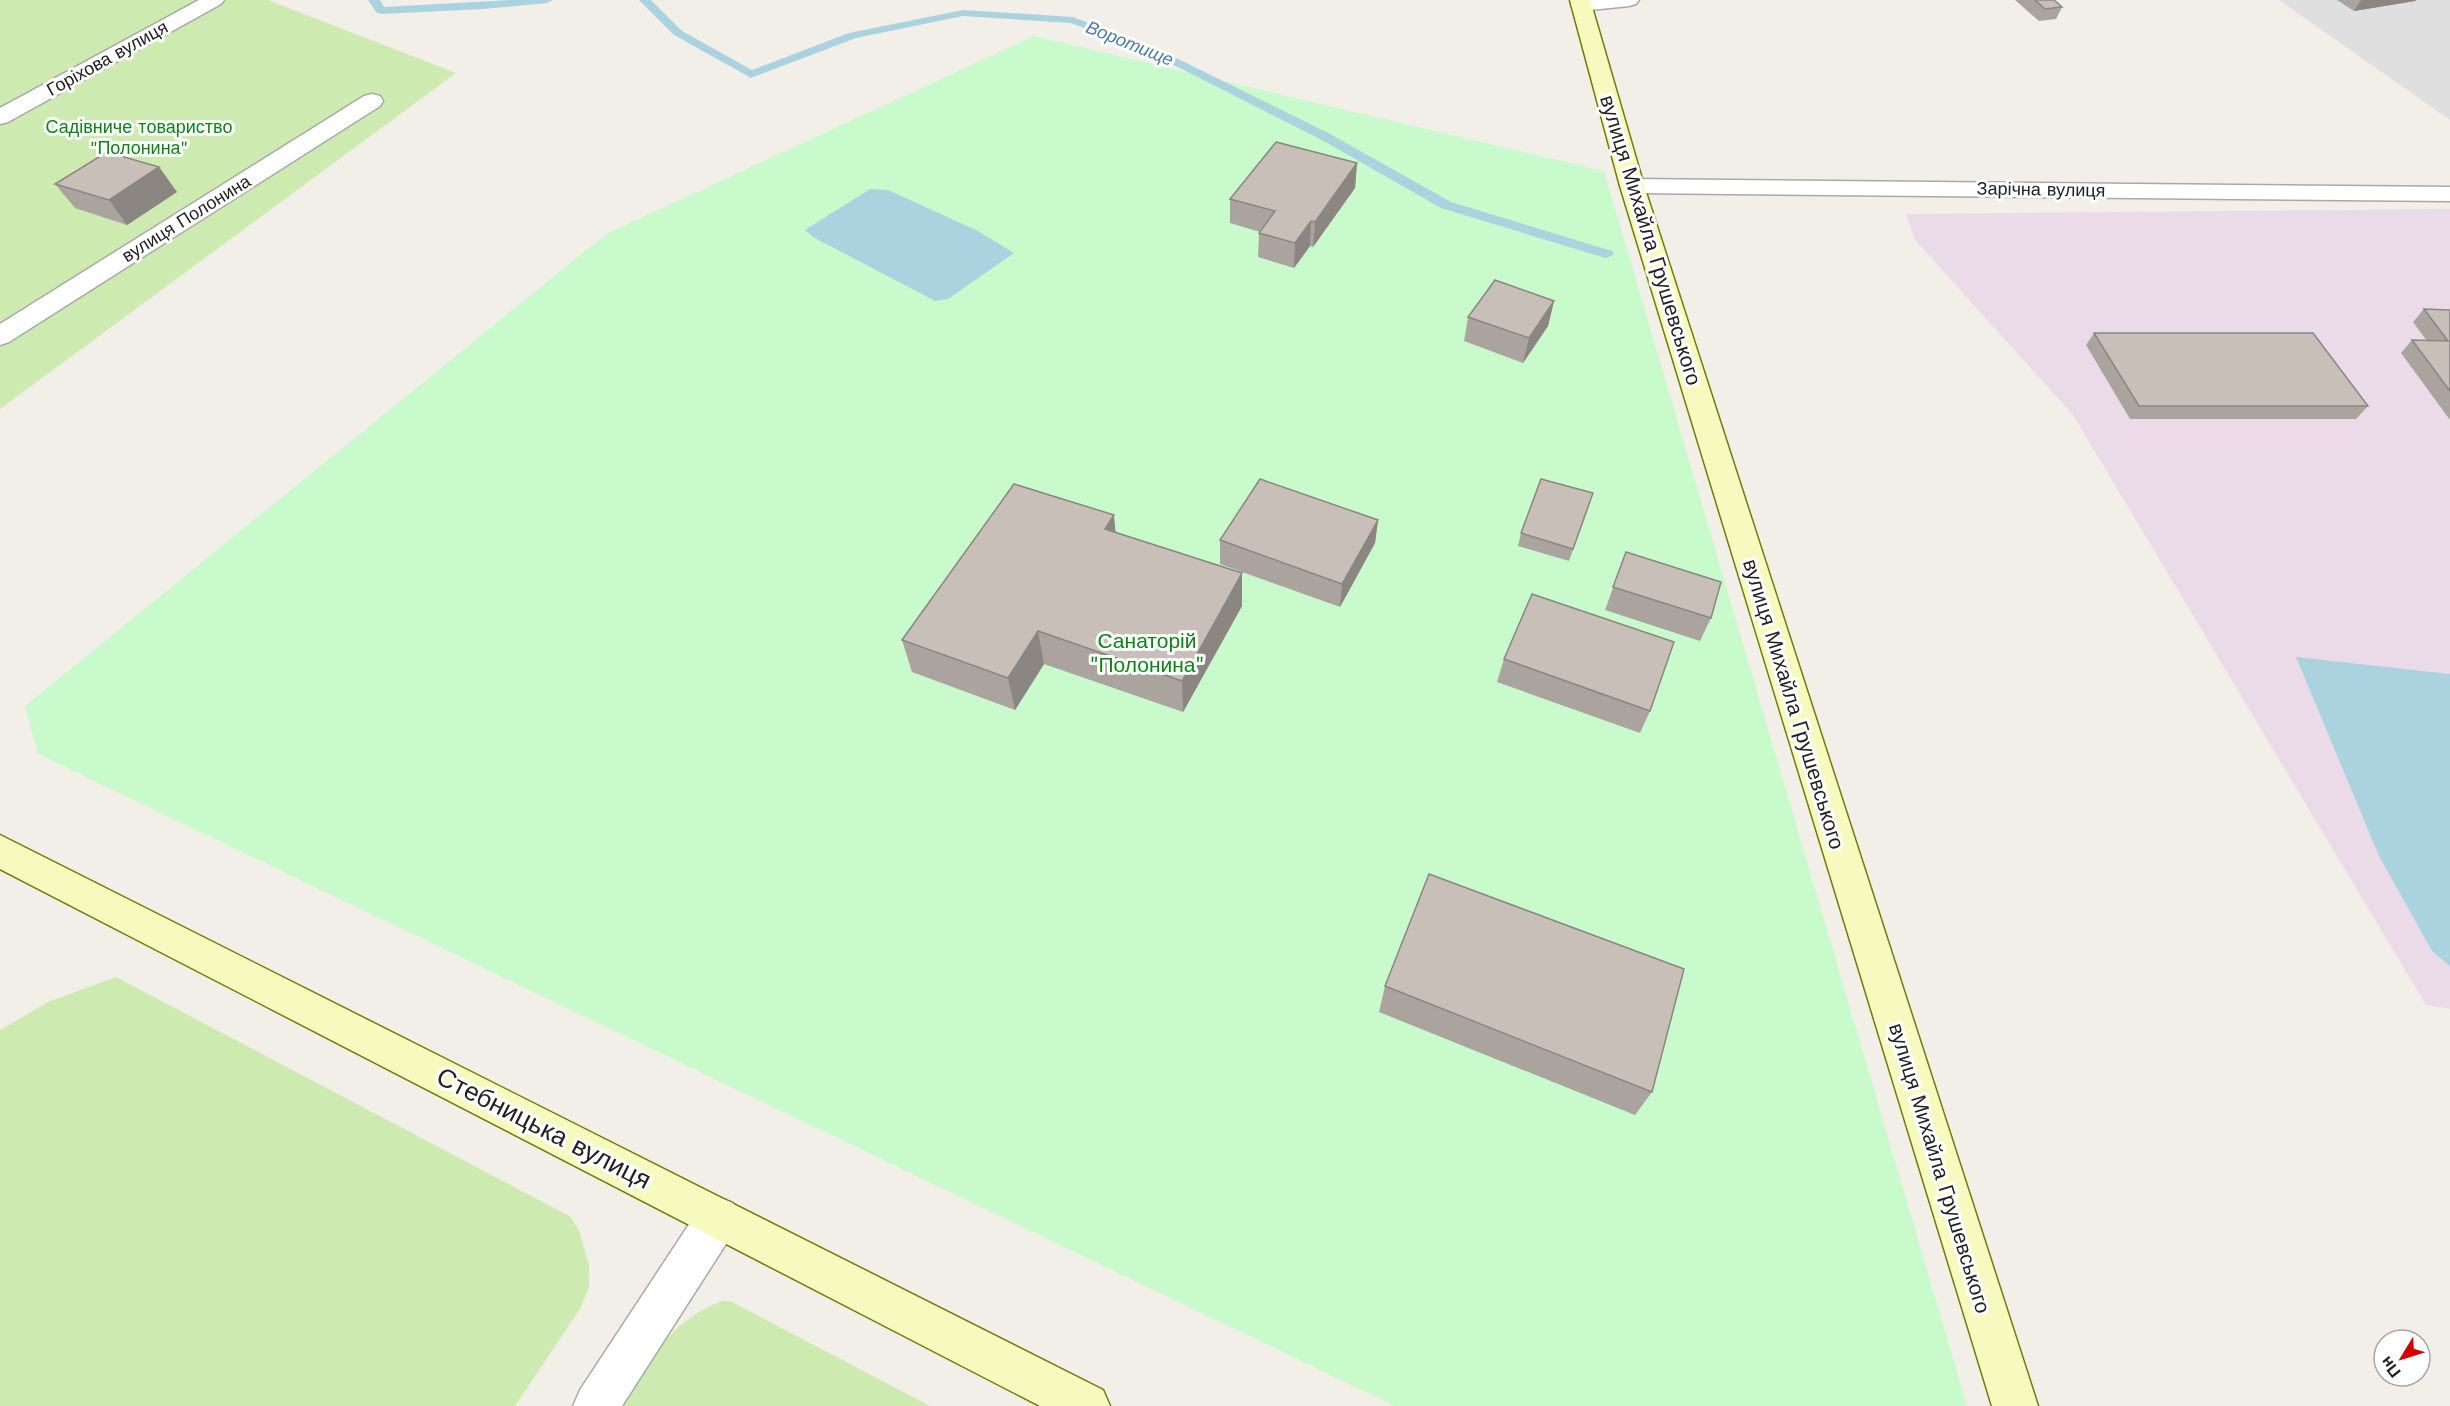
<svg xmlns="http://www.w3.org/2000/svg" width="2450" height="1406" font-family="'Work Sans',sans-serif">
<rect width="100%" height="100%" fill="#f2efe9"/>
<path fill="#e0dfdf" d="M2279 0H2450V120Z"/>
<path fill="#ebdbe8" d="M2450 209V1009L2426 1005 2073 415 1915 240 1906 214Z"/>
<path fill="#cdebb0" d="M0 0H268L456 73 0 409Z
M116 977 571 1217 579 1231 589 1265V1287L580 1309 515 1406H0V1030L48 1002Z
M722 1301H730L930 1406H618C647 1363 670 1320 722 1301Z"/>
<path fill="#c8facc" d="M1034 36 1604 171 1967 1406H1395L38 754 25 706 606 234Z"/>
<path fill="#aad3df" d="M870 189 888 190 976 230 1014 253 948 299 935 301 813 237 805 230Z
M2296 657 2450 674V966L2432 951 2379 856Z"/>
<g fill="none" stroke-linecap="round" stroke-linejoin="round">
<path fill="#aad3df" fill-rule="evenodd" d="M368 0H380L384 7 512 0H553L547 3 484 9 381 14 377 13Z
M639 0H651L682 31 752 70 849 33 963 10 1073 17 1162 51 1330 134 1451 202 1612 251 1614 254 1607 258 1602 257 1441 208 1322 140 1154 55 1071 23 963 16 856 38 751 78 674 35Z"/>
<defs>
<path id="lane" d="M199 0H224L221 4 8 122 0 124V108Z
M372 94 380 96 383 101 380 106 9 342 0 345V324L364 96Z
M718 1197 733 1203 739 1218 733 1233 622 1406H573L580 1390 703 1203Z"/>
<path id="street" d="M1639 0 1636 4 1629 6 1581 11 1574 9 1571 5 1576 0Z
M1632 179 2450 187V201L1632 193 1624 191 1620 186 1624 181Z"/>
<path id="secondary" d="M1570 0H1590L1644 186 2038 1406H1992L1620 186Z
M0 835 1103 1390 1110 1406H1040L0 869Z"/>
</defs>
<use href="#lane" stroke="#a9a9a9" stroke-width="3"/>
<use href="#street" stroke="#a9a9a9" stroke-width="3"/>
<use href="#secondary" stroke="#707d05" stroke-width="3"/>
<use href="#lane" fill="#fff" fill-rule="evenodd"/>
<use href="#street" fill="#fff" fill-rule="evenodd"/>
<use href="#secondary" fill="#f7fabf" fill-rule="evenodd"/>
</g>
<path fill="#aba49e" d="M2015 0H2054L2062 7 2056 19 2039 21Z
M2337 0H2416L2415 1 2354 11Z
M1357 163 1355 188 1313 247 1310 246 1294 268 1258 257 1259 233 1260 232 1230 223V199Z
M159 167 177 192 127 225 75 208 55 184Z
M1554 301 1548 326 1523 363 1464 341 1468 317Z
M2424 309 2450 310V420L2401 353 2412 340 2427 341 2413 322Z
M2094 333 2368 406 2356 419H2130L2086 345Z
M1589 505 1569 561 1518 546 1521 533Z
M1378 520 1375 543 1340 607 1220 564V540Z
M1115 532 1242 606 1183 712 1044 664 1015 710 912 672 902 640Z
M1626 552 1711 618 1700 641 1605 610Z
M1504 659 1650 711 1640 733 1497 682Z
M1385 986 1652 1092 1635 1115 1379 1012Z"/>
<path fill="#8b8681" d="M2361 0H2416L2415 1 2354 11Z
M1357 163 1355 188 1313 247 1315 222Z
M159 167 177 192 127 225 109 200Z
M1311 221 1310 246 1294 268 1295 243Z
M1554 301 1548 326 1523 363 1529 338Z
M1114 515 1117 549 1105 529Z
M1378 520 1375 543 1340 607 1342 584Z
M1242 573V606L1183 712 1182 681Z
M1038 631 1044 664 1015 710 1008 678Z"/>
<path fill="#c7bfb8" stroke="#8b8681" stroke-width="1.5" d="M2035 0H2054L2062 7 2045 9Z
M1276 142 1357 163 1315 222 1311 221 1295 243 1259 233 1275 211 1230 199Z
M107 152 159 167 109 200 55 184Z
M1495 280 1554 301 1529 338 1468 317Z
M2424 309 2450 310V391L2412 340 2448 341Z
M2094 333H2313L2368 406H2139Z
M1260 479 1378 520 1342 584 1220 540Z
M1541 479 1593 493 1573 549 1521 533Z
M1014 484 1114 515 1105 529 1242 573 1182 681 1038 631 1008 678 902 640Z
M1626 552 1721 582 1711 618 1613 587Z
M1532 594 1674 642 1650 711 1504 659Z
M1429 874 1684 969 1652 1092 1385 986Z"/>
<g text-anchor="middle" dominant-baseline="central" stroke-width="6" stroke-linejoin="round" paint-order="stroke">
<g font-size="18" font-style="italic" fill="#4a7aab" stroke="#fff">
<text transform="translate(1130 43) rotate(22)">Воротище</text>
</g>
<g font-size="18" fill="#222" stroke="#fff">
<text transform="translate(107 58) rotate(-29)">Горіхова вулиця</text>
<text transform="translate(2041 189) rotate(1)">Зарічна вулиця</text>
<text transform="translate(186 218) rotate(-32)">вулиця Полонина</text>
</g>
<g font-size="18" fill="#0c8416" stroke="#fff">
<text x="139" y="126">Садівниче товариство<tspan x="139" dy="21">"Полонина"</tspan></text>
</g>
<g font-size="21" fill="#222" stroke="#fff">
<text transform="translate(1651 240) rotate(73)">вулиця Михайла Грушевського</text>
<text transform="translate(1794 704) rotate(73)">вулиця Михайла Грушевського</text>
<text transform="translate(1940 1168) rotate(73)">вулиця Михайла Грушевського</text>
</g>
<g font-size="21" fill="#0c8416" stroke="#fff">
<text x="1147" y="640">Санаторій<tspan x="1147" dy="24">"Полонина"</tspan></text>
</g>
<g font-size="26" fill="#222" stroke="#fff">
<text transform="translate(544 1128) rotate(27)">Стебницька вулиця</text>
</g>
</g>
<g transform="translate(2402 1358) rotate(232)"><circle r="28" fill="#ffffff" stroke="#a7a7a7" stroke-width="1.5"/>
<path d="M0-4.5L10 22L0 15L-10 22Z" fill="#d40000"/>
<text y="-9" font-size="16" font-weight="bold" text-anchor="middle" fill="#222222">Пн</text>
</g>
</svg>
